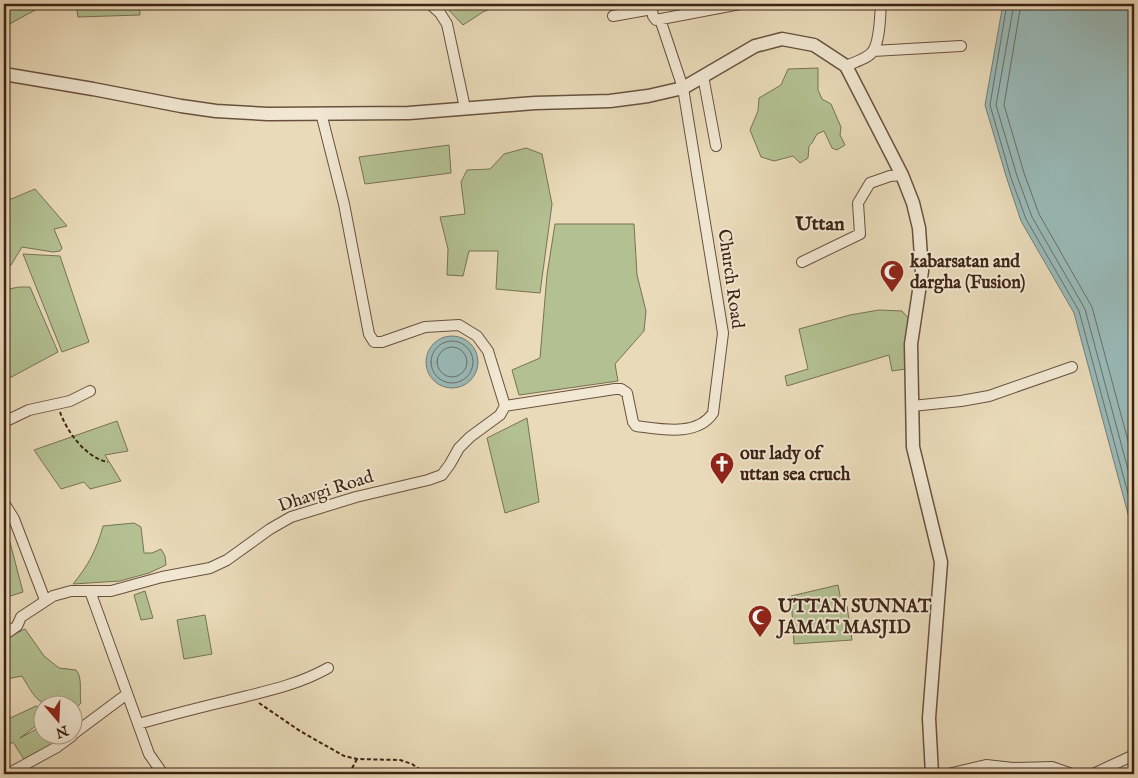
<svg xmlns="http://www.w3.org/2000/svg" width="1138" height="778" font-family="'IM FELL English',serif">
<rect width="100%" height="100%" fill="#e9dab9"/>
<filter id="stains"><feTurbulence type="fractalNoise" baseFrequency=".004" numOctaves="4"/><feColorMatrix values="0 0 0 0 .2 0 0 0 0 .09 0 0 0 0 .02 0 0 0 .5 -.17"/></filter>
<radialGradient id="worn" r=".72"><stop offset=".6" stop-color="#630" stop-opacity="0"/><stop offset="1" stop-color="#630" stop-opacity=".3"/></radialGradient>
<path fill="#b3c092" stroke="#787254" d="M4 4H36L37 9 4 27Z
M76 4H139L140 15 78 17Z
M443 4H500L483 12 463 25Z
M818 68V90L822 99 831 104 841 127 840 135 845 145 837 150 832 148 824 131 817 134 812 143 809 146 808 158 800 163 793 156 774 161 761 157 750 130 758 111 759 98 781 85 788 69Z
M449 145 451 173 365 184 359 157Z
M526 148 542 154 552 204 540 293 496 289 498 251H469L463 276 447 275 448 249 440 217 465 214 461 182 467 170 490 169 504 154Z
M35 189 67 226 54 229 62 248 60 251 53 252 22 247 11 265 4 268V202Z
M555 224H634L637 275 646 311 644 331 615 364 618 381 519 395 512 370 540 358 547 275Z
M23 254 60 256 89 342 62 352Z
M19 287H30L58 352 4 381V290Z
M879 310 902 311 909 319 906 369 892 371 889 355 787 386 785 376 808 369 799 329 850 315Z
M527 418 539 502 505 513 487 438Z
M117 421 128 451 105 455 121 481 90 489 84 482 61 489 34 450Z
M134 523 141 527 144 553H152L161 549 165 556 166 565 149 573 120 581 73 584C88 566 97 549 103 526Z
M6 527 23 592 4 598V528Z
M838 585 842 606H847L852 640 794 644 791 596Z
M145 591 153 618 141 620 134 595Z
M205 615 212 654 184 659 177 620Z
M25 629 44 656 59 668 76 670C83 678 79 692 81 703L73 711 72 706C39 705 39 705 22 676L7 679 4 689V639Z
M36 706 42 709V721L20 738 42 726V736H50L55 743 25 761 13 742 4 749V721Z"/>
<path fill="#99b9b7" stroke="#757d76" d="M1003 4H1134V536L1074 313 1021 221 1007 179 985 105Z
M426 362a26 26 0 1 1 52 0a26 26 0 1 1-52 0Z"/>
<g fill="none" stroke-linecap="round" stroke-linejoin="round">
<path stroke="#6c6e66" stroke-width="1" d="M1007 4 990 105 1011 178 1026 219 1079 311 1134 516
M1014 4 996 105 1017 176 1032 217 1085 309 1134 492
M1021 4 1004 105 1024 173 1039 214 1092 307 1134 463
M431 362a21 21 0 1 1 42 0a21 21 0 1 1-42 0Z
M437 362a15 15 0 1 1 30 0a15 15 0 1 1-30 0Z"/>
<defs>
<path id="minor" d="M430 4 440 13 447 24 465 108
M651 4 653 16 656 20 740 4
M613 16 652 9
M873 51 961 46
M846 66C854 62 868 59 873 51 880 41 880 16 881 4
M703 76 716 146
M321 113 344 204 369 334 374 342H382L425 327 459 325 477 336 488 351 505 406
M802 262 860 234 858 203 870 183 890 176 902 175
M505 406 615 389H621L627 393 633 422 636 426C661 429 697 437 713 413L723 333 683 88 660 19
M912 406 961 401 989 396 1072 367
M4 422 29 410 70 401 90 391
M4 503 14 519 45 600
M90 591 149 754 163 774
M4 635 17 626 21 617 53 596 71 591H111L162 577 210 568 227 560 270 529 291 517 356 497 428 480 442 475 450 464 459 448 470 437 500 415 505 406
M138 724C167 716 197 708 227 701 262 692 296 686 328 668
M72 735 127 694
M8 774 57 747 72 736
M948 774 986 765 1013 768 1052 767 1072 774
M1093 774 1134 755"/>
<path id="tertiary" d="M4 74 93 89 181 106 216 111 268 114 409 113 535 103 610 101 648 96 683 88 755 46 782 39 814 45 846 66 902 175 913 203 919 228 922 271 911 344 913 447 941 562 929 718 932 774"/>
</defs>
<use href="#minor" stroke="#69513e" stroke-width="12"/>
<use href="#tertiary" stroke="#69513e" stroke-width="15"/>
<path stroke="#3e2315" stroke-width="2" stroke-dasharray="4 2.5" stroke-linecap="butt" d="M60 412C67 432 86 458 108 462
M259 703 300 731 344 756 357 759 400 760 412 764 427 774
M349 774 357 759"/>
<use href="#minor" stroke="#f1e7d2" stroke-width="10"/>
<use href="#tertiary" stroke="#f1e7d2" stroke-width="12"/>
</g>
<defs>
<symbol id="mosque-pin" viewBox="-11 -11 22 30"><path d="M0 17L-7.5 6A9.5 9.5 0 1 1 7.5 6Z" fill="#8f2418" stroke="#f1e7d2"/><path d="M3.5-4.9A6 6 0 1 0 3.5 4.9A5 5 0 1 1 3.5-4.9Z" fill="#fff"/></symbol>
<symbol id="church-pin" viewBox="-11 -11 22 30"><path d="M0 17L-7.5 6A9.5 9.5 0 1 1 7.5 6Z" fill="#8f2418" stroke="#f1e7d2"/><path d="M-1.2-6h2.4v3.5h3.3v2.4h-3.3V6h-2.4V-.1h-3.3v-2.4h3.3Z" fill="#fff"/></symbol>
</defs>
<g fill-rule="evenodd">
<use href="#mosque-pin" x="878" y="258" width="28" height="38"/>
<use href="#church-pin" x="708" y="450" width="28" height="38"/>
<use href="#mosque-pin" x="746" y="603" width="28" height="38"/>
</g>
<g text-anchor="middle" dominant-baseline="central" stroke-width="4" stroke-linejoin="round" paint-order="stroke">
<g font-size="18" font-weight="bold" fill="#3e2315" stroke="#f1e7d2" text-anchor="start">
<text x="910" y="262">kabarsatan and<tspan x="910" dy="21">dargha (Fusion)</tspan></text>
<text x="740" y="454">our lady of<tspan x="740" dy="21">uttan sea cruch</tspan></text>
<text x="778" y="607">UTTAN SUNNAT<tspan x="778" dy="21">JAMAT MASJID</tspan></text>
</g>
<g font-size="18" fill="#3e2315" stroke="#f1e7d2">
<text transform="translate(730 279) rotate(82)">Church Road</text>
<text transform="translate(326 492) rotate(-18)">Dhavgi Road</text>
</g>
<g font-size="20" font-weight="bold" fill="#3e2315" stroke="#f1e7d2">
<text x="820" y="224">Uttan</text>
</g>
</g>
<rect width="1138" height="778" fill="none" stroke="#e9dab9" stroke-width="20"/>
<rect x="5" y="5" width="1128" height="768" fill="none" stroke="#3e2315" stroke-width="2.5"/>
<rect x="10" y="10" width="1118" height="758" fill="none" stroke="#3e2315"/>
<g transform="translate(58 720) rotate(161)"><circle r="24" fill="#f1e7d2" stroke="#a99986"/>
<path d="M0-4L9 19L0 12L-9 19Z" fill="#8f2418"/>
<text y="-8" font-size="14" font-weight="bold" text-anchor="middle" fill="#3e2315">N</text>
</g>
<rect width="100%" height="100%" filter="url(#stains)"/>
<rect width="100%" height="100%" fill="url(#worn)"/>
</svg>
